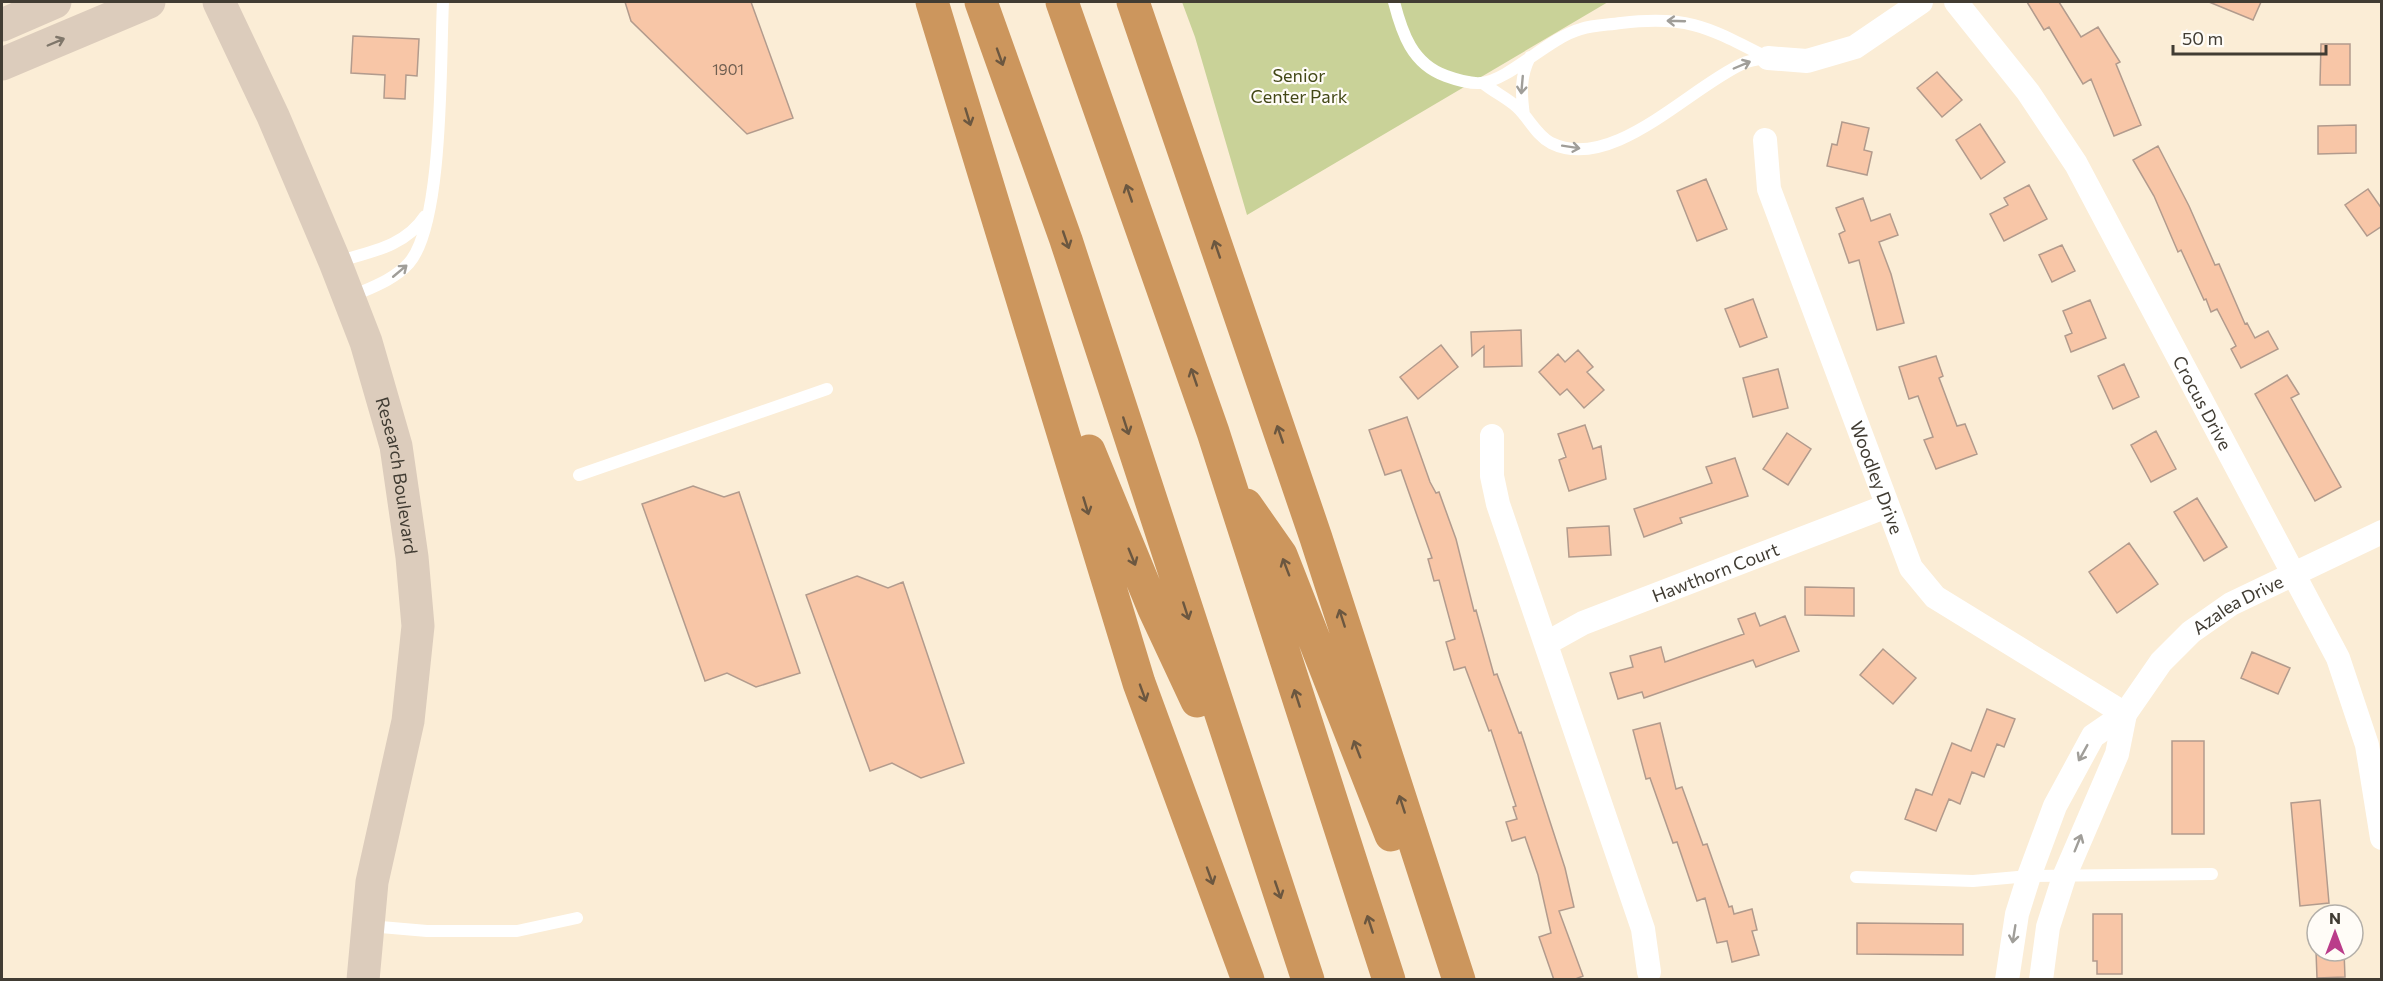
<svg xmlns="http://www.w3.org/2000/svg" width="2383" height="981" font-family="Commissioner,sans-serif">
<rect width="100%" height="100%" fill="#fbedd6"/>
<path fill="#c9d298" d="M1182 2H1608L1247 215 1195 37Z"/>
<path fill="#f8c6a7" stroke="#b29b8d" stroke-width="1.5" d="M625 2H751L793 118 747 134 631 21Z
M2027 2H2059L2081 37 2098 27 2120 62 2116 64 2141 125 2114 136 2091 79 2083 84 2049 27 2044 30Z
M2209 2H2261L2253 20Z
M353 36 419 39 417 76 406 75 405 99 384 98 385 75 351 73Z
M2321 44H2350V85H2320Z
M1937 72 1962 100 1942 117 1917 88Z
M1842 122 1869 128 1864 150 1872 152 1867 175 1827 166 1832 144 1837 145Z
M1980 124 2005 162 1981 179 1956 140Z
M2356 125V153L2318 154V126Z
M2158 146 2189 206 2215 265 2219 264 2245 324 2247 323 2255 338 2268 331 2278 349 2241 368 2231 349 2236 346 2217 309 2211 312 2206 299 2204 300 2181 250 2178 252 2154 196 2133 160Z
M1706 179 1727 229 1697 241 1677 191Z
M2029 185 2047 219 2004 241 1990 214 2008 205 2004 198Z
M2368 189 2382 209V226L2367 236 2345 205Z
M1863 198 1871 221 1890 214 1898 235 1879 242 1891 274 1904 323 1877 330 1859 260 1849 263 1839 234 1845 231 1836 208Z
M2062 245 2075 271 2052 282 2039 255Z
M1753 299 1767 337 1740 347 1725 309Z
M2090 300 2106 338 2071 352 2065 336 2072 333 2063 311Z
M1521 330 1522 366 1484 367V346L1472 356 1471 332Z
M1441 345 1458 367 1418 399 1400 377Z
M1578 350 1593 367 1587 372 1604 390 1584 408 1567 389 1560 395 1539 372 1558 354 1565 362Z
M1936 356 1943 376 1939 378 1957 426 1965 424 1977 454 1936 469 1924 440 1933 437 1918 396 1909 399 1899 367Z
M2124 364 2139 397 2113 409 2098 376Z
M1778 369 1788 408 1753 417 1743 378Z
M2287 375 2299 394 2291 398 2341 487 2315 501 2255 394Z
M1407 417 1430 482 1436 493 1439 492 1456 539 1474 611 1476 610 1494 675 1497 674 1519 733 1521 732 1565 868 1574 907 1559 911 1583 976 1573 980H1554L1539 937 1551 933 1538 875 1525 837 1512 841 1506 822 1517 819 1513 807 1516 806 1491 730 1489 731 1465 667 1454 670 1446 642 1455 639 1439 580 1434 581 1428 559 1432 558 1401 470 1385 475 1369 430Z
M1585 425 1593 449 1601 446 1606 479 1569 491 1559 460 1566 457 1558 434Z
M2156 431 2176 469 2151 482 2131 445Z
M1787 433 1811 449 1788 485 1763 469Z
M1735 458 1748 496 1680 518 1682 523 1644 537 1634 509 1712 483 1706 467Z
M693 486 724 497 739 492 800 673 756 687 727 673 705 681 642 504Z
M2197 498 2227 547 2204 561 2174 512Z
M1609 526 1611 555 1569 557 1567 528Z
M2129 543 2158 584 2117 613 2089 572Z
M857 576 888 588 903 582 964 763 921 778 892 763 870 771 806 595Z
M1805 587 1854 588V616L1805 615Z
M1755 613 1760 626 1785 616 1799 651 1756 667 1753 660 1644 698 1642 692 1618 699 1610 673 1633 667 1630 656 1661 647 1665 662 1744 634 1738 619Z
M1883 649 1916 678 1893 704 1860 675Z
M2252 652 2290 668 2278 694 2241 678Z
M1987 709 2015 719 2004 747 1997 744 1984 777 1972 772 1960 804 1949 799 1936 831 1905 819 1916 789 1932 795 1952 743 1971 751Z
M1660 723 1676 789 1682 787 1703 845 1707 844 1729 907 1732 906 1734 914 1752 909 1757 930 1752 931 1759 955 1732 962 1727 941 1717 943 1705 898 1697 901 1677 842 1673 843 1650 778 1646 779 1633 730Z
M2172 741H2204V834H2172Z
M2320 800 2329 903 2300 906 2291 803Z
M2093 914H2122V974H2097V961H2093Z
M1857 923 1963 924V955L1857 954Z
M2316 951H2344L2345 977 2317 978Z"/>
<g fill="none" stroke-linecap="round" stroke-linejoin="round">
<path stroke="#fff" stroke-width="12" d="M1394 2C1402 33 1412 64 1446 76 1457 80 1469 84 1481 83 1510 80 1548 38 1581 29 1593 25 1608 25 1621 23 1690 15 1709 28 1768 58
M1483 83C1494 92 1507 98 1517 107 1529 118 1536 135 1551 143 1612 173 1689 88 1742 64 1749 60 1760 59 1768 58
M1524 115C1521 94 1520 76 1530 57
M336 262C369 252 405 247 425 216
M350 297C370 288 394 280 409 263 444 223 440 58 443 2
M579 475 827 389
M1856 877 1973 881 2029 876 2212 874
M369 926 427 931H517L577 918"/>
<g stroke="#fff" stroke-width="24">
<path id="s1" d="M1956 2 2028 92 2076 164 2338 658 2367 745 2382 838"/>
<path d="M1768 58 1807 61 1855 47 1921 2"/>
<path id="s2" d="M1765 140 1769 189 1911 568 1935 597 2125 714"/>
<path d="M1492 436V476L1498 504 1643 929 1649 972"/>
<path id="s3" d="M1547 643 1583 623 1887 506"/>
<path id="s4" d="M2007 980 2017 914 2029 876 2055 806 2093 736 2125 714 2161 662 2191 632 2231 604 2382 532"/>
<path d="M2041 980 2048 927 2064 877 2117 754 2125 714"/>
</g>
<g stroke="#dcccbc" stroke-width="33">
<path id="s5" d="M219 2 273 116 335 262 366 342 396 446 412 557 418 626 408 721 372 882 363 980"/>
<path d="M2 25 55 2"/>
<path d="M2 64 149 2"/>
</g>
<path stroke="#cc965d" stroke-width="33" d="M932 2 1139 683 1248 980
M981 2 1066 240 1308 980
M1062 2 1213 432 1389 980
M1133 2 1316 538 1459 980
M1089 451 1154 609 1197 701
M1246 505 1281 555 1391 835"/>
</g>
<defs><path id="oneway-shaft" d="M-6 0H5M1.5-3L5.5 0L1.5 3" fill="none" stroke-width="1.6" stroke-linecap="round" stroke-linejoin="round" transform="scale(1.5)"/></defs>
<g stroke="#a09e99">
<use href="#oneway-shaft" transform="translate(1676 21) rotate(-178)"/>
<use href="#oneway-shaft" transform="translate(1742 65) rotate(-23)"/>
<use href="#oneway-shaft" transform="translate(1522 85) rotate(95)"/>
<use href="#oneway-shaft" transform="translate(1571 147) rotate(9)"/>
<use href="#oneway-shaft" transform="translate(400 271) rotate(-40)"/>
<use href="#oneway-shaft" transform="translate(2083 753) rotate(119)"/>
<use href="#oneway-shaft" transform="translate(2078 843) rotate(-68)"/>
<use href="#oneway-shaft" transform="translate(2014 934) rotate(99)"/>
</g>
<use stroke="#7f766a" href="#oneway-shaft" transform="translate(56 42) rotate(-23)"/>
<g stroke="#6b5740">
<use href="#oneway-shaft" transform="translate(1000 57) rotate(70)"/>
<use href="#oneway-shaft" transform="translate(968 117) rotate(73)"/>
<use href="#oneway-shaft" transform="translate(1129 193) rotate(-109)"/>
<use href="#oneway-shaft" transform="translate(1066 240) rotate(71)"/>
<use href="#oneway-shaft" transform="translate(1217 249) rotate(-109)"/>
<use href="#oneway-shaft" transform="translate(1194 377) rotate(-109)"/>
<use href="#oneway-shaft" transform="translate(1126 426) rotate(72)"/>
<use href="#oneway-shaft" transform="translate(1280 434) rotate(-109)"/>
<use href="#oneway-shaft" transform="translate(1086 506) rotate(73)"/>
<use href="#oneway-shaft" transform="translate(1132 557) rotate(68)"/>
<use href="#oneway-shaft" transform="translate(1286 567) rotate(-111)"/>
<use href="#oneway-shaft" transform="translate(1186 611) rotate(72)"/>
<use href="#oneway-shaft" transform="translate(1342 618) rotate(-108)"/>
<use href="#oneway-shaft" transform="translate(1143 693) rotate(70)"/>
<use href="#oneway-shaft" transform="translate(1297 698) rotate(-108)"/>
<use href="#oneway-shaft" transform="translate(1357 749) rotate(-111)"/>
<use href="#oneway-shaft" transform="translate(1402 804) rotate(-108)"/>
<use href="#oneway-shaft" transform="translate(1210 876) rotate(70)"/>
<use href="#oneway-shaft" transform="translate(1278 890) rotate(71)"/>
<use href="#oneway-shaft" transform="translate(1370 924) rotate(-108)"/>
</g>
<g text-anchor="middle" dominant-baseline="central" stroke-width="4.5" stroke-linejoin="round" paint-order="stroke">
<g font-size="15" fill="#6f5e50">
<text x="728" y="69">1901</text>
</g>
<g font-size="18" fill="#434817" stroke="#fffcf7">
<text x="1299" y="75">Senior<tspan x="1299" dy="21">Center Park</tspan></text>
</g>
<g font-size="18" fill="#413c33" stroke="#fffcf7">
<text stroke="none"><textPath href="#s1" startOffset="472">Crocus Drive</textPath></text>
<text stroke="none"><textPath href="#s5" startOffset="508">Research Boulevard</textPath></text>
<text stroke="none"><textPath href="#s2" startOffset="357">Woodley Drive</textPath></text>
<text stroke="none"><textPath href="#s3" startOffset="183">Hawthorn Court</textPath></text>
<text stroke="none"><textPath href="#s4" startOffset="460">Azalea Drive</textPath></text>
</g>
</g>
<rect width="2383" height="981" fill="none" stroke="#413c33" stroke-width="6"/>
<g transform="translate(2335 933)"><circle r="28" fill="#fffcf7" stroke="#b3afa9" stroke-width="1.5"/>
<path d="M0-4.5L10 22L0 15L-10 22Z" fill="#ba3c8a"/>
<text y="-9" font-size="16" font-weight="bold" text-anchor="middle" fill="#413c33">N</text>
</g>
<path d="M2173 45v9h153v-9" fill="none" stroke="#413c33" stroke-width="3"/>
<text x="2182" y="45" font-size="18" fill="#413c33" stroke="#fffcf7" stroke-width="4.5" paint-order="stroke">50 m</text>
</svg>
